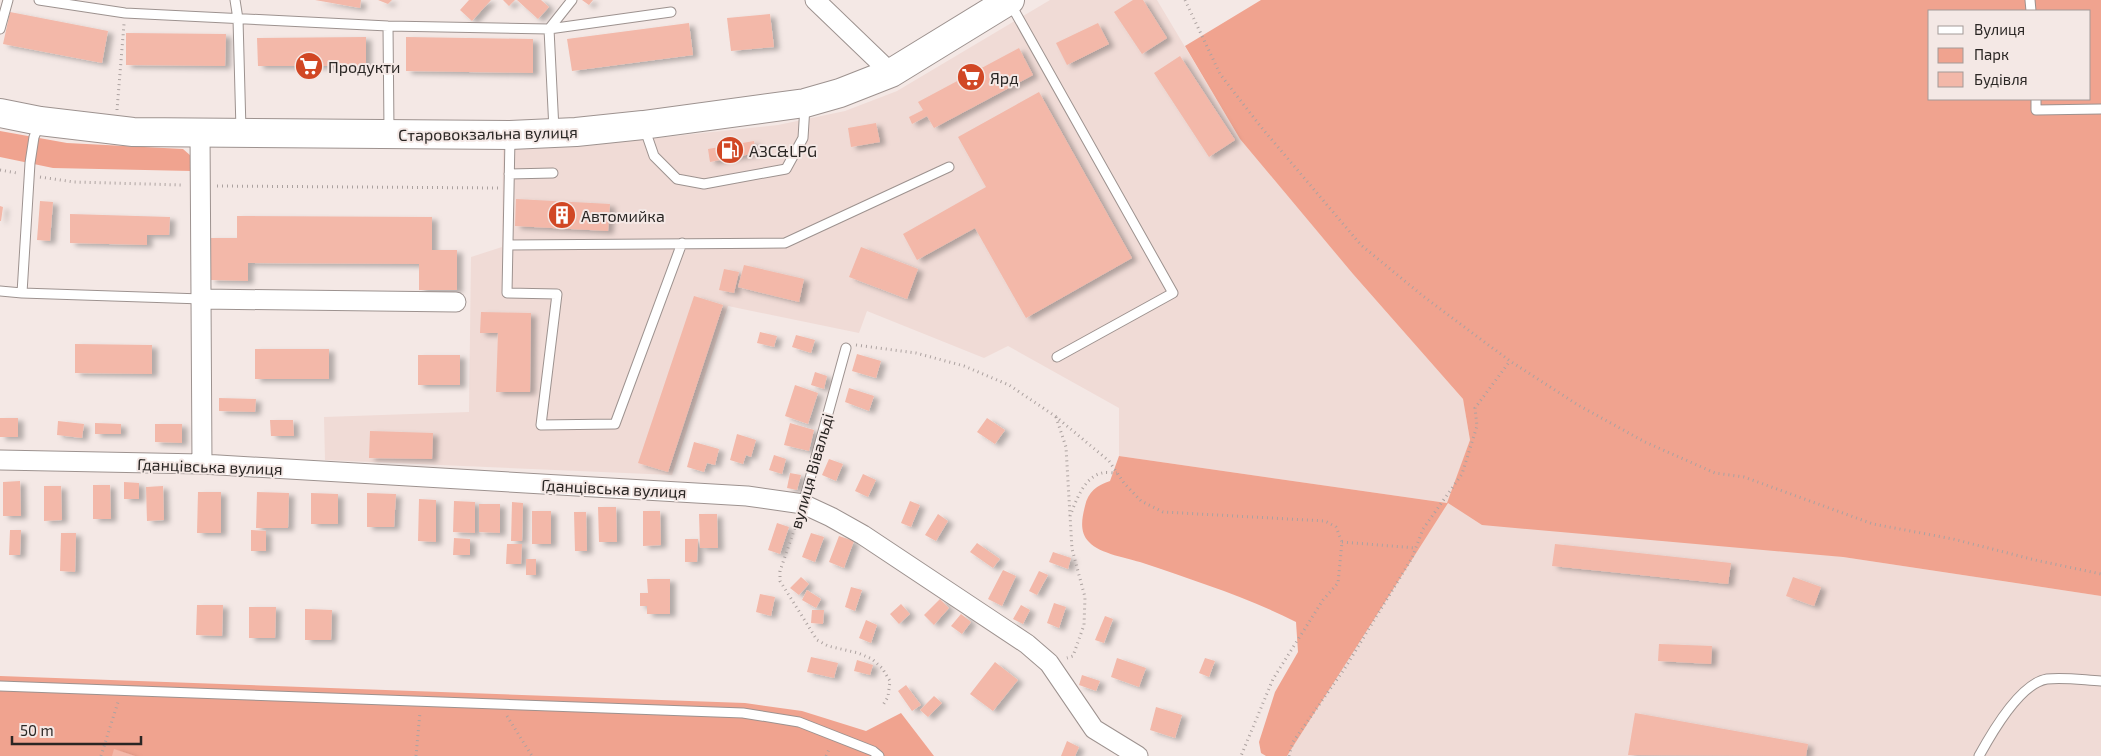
<svg xmlns="http://www.w3.org/2000/svg" width="2101" height="756" font-family="'Exo 2',sans-serif">
<defs>
<filter id="shadow"><feDropShadow dx="5.5" dy="3" stdDeviation="2.5" flood-color="#0004"/></filter>
</defs>
<rect width="100%" height="100%" fill="#f4e8e5"/>
<path fill="#f0dbd6" d="M1050 0H1157L1240 139 1353 274 1463 399 1470 440 1448 503 1843 557 2101 596V756H1287L1447 503 1119 456V408L1008 346 984 358 867 311 859 333 728 306 672 475 325 460 324 417 469 412 471 257 502 247 503 148 572 147 778 125 845 111 897 91Z"/>
<path fill="#f0a38f" fill-rule="evenodd" d="M1261 0H2101V596L1843 557 1482 525 1448 503 1287 756H1266L1261 753 1259 742 1275 692 1298 652 1296 622C1249 598 1193 580 1143 563 1128 558 1100 554 1089 542 1079 532 1082 518 1085 506 1088 492 1097 485 1110 481L1119 456 1447 503 1470 440 1463 399 1353 274 1240 139 1185 46ZM1930 11H2090V99H1930Z
M0 131 67 143 183 149 191 156V171L53 168 0 157Z
M0 676 745 703 802 711 866 731 901 713 934 756H0Z"/>
<path fill="#f3b8a9" filter="url(#shadow)" d="M315 0H361L360 8Z
M378 0H392L388 4Z
M469 0H491L472 21 460 10Z
M503 0H515L509 6Z
M517 0H541L549 7 538 19Z
M582 0H593L589 5Z
M1133 0H1143L1167 38 1142 54 1114 12Z
M10 12 108 31 102 63 3 44Z
M770 14 774 47 731 51 727 18Z
M689 23 693 55 572 71 567 39Z
M1098 23 1109 44 1067 65 1056 43Z
M126 33 226 34 225 66 126 65Z
M366 37V66H258L257 38Z
M406 37 533 39V73L406 71Z
M1019 48 1033 75 934 128 927 116 912 124 909 117 923 110 918 102Z
M1180 56 1235 140 1209 157 1154 73Z
M1039 92 1132 258 1026 318 975 228 917 260 903 234 986 187 958 137Z
M876 123 880 142 851 147 848 128Z
M754 141 756 153 710 162 708 149Z
M516 199 610 204 608 231 515 226Z
M40 201 53 202 50 241 37 240Z
M0 206 3 207 1 221H0Z
M70 214 170 217 169 235H147V245L70 243Z
M237 216 432 217V250H457V290H419V264L248 263V281L210 280V238H237Z
M861 247 918 269 907 299 849 277Z
M744 265 804 279 799 302 738 287Z
M724 269 739 272 734 293 719 290Z
M694 296 723 305 668 472 638 463Z
M481 312 531 313 530 392H496L498 333H480Z
M760 332 777 336 774 347 757 343Z
M796 335 815 340 811 353 792 347Z
M75 344 152 345V374L75 373Z
M255 349H329V379H255Z
M857 354 881 361 876 378 852 371Z
M418 355H460V385H418Z
M815 372 827 376 824 389 811 385Z
M795 385 818 393 808 424 785 416Z
M849 388 874 396 869 411 845 402Z
M219 398 256 399 255 412 219 411Z
M0 418H18V437H0Z
M987 418 1005 430 995 444 977 432Z
M270 420H293L294 436H271Z
M58 421 84 424 82 438 57 435Z
M95 423 121 424V434H95Z
M790 423 814 430 809 451 784 445Z
M155 424H182V443L155 442Z
M370 431 433 433 432 459 369 458Z
M737 434 756 440 751 457 746 455 743 464 730 460Z
M694 442 719 449 715 465 707 463 704 472 687 467Z
M774 455 786 459 782 474 769 470Z
M829 459 843 464 836 481 822 475Z
M790 473 801 475 797 490 787 488Z
M863 474 876 480 868 497 855 491Z
M20 481 21 516H3V482Z
M124 482 139 483V499H124Z
M93 485H110L111 519H93Z
M44 486H61L62 520 44 521Z
M163 486 164 520 147 521 146 487Z
M198 492H221V533H197Z
M257 492 289 493 288 528H256Z
M311 493 338 494V524H311Z
M367 493 396 494 394 527H367Z
M419 499 436 500V542L418 541Z
M454 501 475 502V533L453 532Z
M910 501 920 505 911 527 901 523Z
M512 502 523 503 522 541H511Z
M479 504H500V533L479 532Z
M598 507H616L617 542H599Z
M532 511H551V544H532Z
M643 511H660L661 545 643 546Z
M574 512H586L587 551H575Z
M699 514H717L718 548H700Z
M938 514 948 521 936 541 925 535Z
M777 523 789 527 780 554 768 550Z
M10 530H21L20 555H9Z
M251 530 266 531V551H251Z
M61 533H76L75 572 60 571Z
M811 533 824 537 815 562 802 557Z
M839 536 854 541 844 568 829 562Z
M454 538 470 539V555H453Z
M685 539H698L697 562H685Z
M977 543 1000 559 993 568 970 552Z
M507 544H522L521 564H506Z
M1555 544 1731 563 1728 584 1552 566Z
M1053 552 1071 558 1068 569 1049 562Z
M526 559H536V575H526Z
M1003 570 1016 576 1002 606 988 599Z
M1039 571 1048 575 1037 595 1029 591Z
M801 577 809 584 799 595 790 588Z
M1793 577 1821 587 1814 606 1786 596Z
M647 579H670V614H647V606H640V593H648Z
M851 587 862 590 855 611 845 607Z
M807 590 821 599 816 608 802 600Z
M760 594 775 597 771 616 756 612Z
M940 599 949 608 934 625 924 615Z
M1054 603 1066 607 1059 628 1047 623Z
M901 604 910 614 899 624 890 614Z
M197 605H223L222 636 196 635Z
M1021 605 1030 610 1023 624 1013 619Z
M249 607H276L275 638H249Z
M305 609 332 610 331 640H305Z
M812 610H824L823 624 811 623Z
M961 614 971 622 962 634 951 626Z
M1105 616 1113 619 1104 643 1095 640Z
M866 620 877 625 871 643 859 638Z
M1659 644 1712 646 1711 664 1658 661Z
M811 657 838 663 834 678 807 672Z
M1117 658 1146 668 1139 687 1111 677Z
M1205 658 1215 661 1209 677 1199 673Z
M857 660 873 665 870 675 854 671Z
M995 662 1018 680 993 711 970 694Z
M1082 675 1100 681 1096 691 1079 685Z
M906 685 921 705 912 711 898 691Z
M934 696 942 703 928 717 920 710Z
M1156 707 1182 715 1175 738 1150 730Z
M1635 713 1808 744 1806 756 1628 755Z
M1067 741 1079 747 1075 756H1061Z
M114 749 135 756H112Z"/>
<g fill="none" stroke-linecap="round" stroke-linejoin="round">
<defs>
<path id="service" d="M39 0 125 13 388 26 549 29 671 12
M235 0 238 19 241 130
M2030 0 2031 11
M1010 3 1173 293 1057 357
M388 26 389 131
M0 29 8 0
M2036 99V110L2101 109
M644 127 654 156 677 179 704 184 786 169 803 138 805 106
M554 130 549 29 572 0
M510 138 507 293 557 294 541 425 615 424 682 243
M509 174 553 173
M508 245 785 243 949 167
M0 291 22 293 202 299
M22 293 30 163 34 137 40 123
M803 504 846 348
M0 686 743 713 799 722 873 751 879 756
M1979 756C1991 734 2020 683 2047 679 2064 677 2083 680 2101 681"/>
<path id="minor" d="M815 0 891 73
M200 132 202 464
M202 299 456 302
M0 460 202 464 747 496 803 504 831 517 863 535 1027 644 1049 663 1094 729 1138 756"/>
<path id="primary" d="M0 113 40 121 133 132 510 135 576 132 643 125 805 103 840 93 891 73 1010 0"/>
</defs>
<use href="#service" stroke="#9d928f" stroke-width="11"/>
<use href="#minor" stroke="#9d928f" stroke-width="21"/>
<use href="#primary" stroke="#9d928f" stroke-width="30"/>
<path stroke="#aca2a0" stroke-width="3" stroke-dasharray="1 4" stroke-linecap="butt" d="M1185 0 1220 74 1261 127 1361 245 1423 296 1510 361 1578 405 1645 442 1715 473 1744 477 1873 524 1953 539 2035 560 2101 574
M117 110 124 24
M0 170 17 173
M40 177 74 182 183 185
M217 186 498 188
M856 345 916 353 964 366 1009 385 1055 416 1109 461 1124 483 1141 501 1163 512 1325 521 1336 527 1342 542 1338 583 1323 600 1273 679 1241 756
M1056 417 1066 447 1072 549 1085 597 1084 625 1073 656 1067 658
M1070 516C1076 501 1084 477 1102 473 1106 472 1113 473 1117 473
M798 519 780 571V581L817 640 828 646 858 653 872 659 882 668 890 681 888 697 883 705
M1342 542 1416 548
M507 716 532 756
M101 756 118 702
M416 756 420 712
M826 756 830 747
M1289 756 1293 742 1345 668 1412 558 1423 529 1462 474 1477 426 1475 408 1510 361"/>
<use href="#service" stroke="#fff" stroke-width="9"/>
<use href="#minor" stroke="#fff" stroke-width="19"/>
<use href="#primary" stroke="#fff" stroke-width="28"/>
</g>
<defs>
<symbol id="supermarket-disc" viewBox="-11 -11 22 22"><circle r="9.5" fill="#d14724" stroke="#f4e8e5"/><path d="M-6-5.5h2.5l.6 2H6L4.5 2H-2.5L-4.4-4H-6ZM-1.5 3.2a1.3 1.3 0 1 0 .1 0ZM3 3.2a1.3 1.3 0 1 0 .1 0Z" fill="#fff"/></symbol>
<symbol id="fuel-disc" viewBox="-11 -11 22 22"><circle r="9.5" fill="#d14724" stroke="#f4e8e5"/><path d="M-5.5-6h7V0h2V4h1.3V-2.5L3-4.5l.8-.8L6-3V5H2.5V1h-1V6h-7ZM-4.2-4.7v3.2H.2V-4.7Z" fill="#fff"/></symbol>
<symbol id="building-disc" viewBox="-11 -11 22 22"><circle r="9.5" fill="#d14724" stroke="#f4e8e5"/><path d="M-4-6H4V6H1V3H-1V6H-4ZM-2.5-4.3h1.7v1.8h-1.7ZM.8-4.3h1.7v1.8H.8ZM-2.5-1h1.7V.8h-1.7ZM.8-1h1.7V.8H.8Z" fill="#fff"/></symbol>
</defs>
<g fill-rule="evenodd">
<use href="#supermarket-disc" x="293" y="50" width="32" height="32"/>
<use href="#supermarket-disc" x="955" y="61" width="32" height="32"/>
<use href="#fuel-disc" x="714" y="134" width="32" height="32"/>
<use href="#building-disc" x="546" y="199" width="32" height="32"/>
</g>
<g text-anchor="middle" dominant-baseline="central" stroke-width="4" stroke-linejoin="round" paint-order="stroke">
<g font-size="16" fill="#2a2624" stroke="#f4e8e5" text-anchor="start">
<text x="328" y="66">Продукти</text>
<text x="990" y="77">Ярд</text>
<text x="749" y="150">АЗС&amp;LPG</text>
<text x="581" y="215">Автомийка</text>
</g>
<g font-size="16" fill="#2a2624" stroke="#f4e8e5">
<text transform="translate(488 133) rotate(-1)">Старовокзальна вулиця</text>
<text transform="translate(210 466) rotate(2)">Гданцівська вулиця</text>
<text transform="translate(811 471) rotate(-74)">вулиця Вівальді</text>
<text transform="translate(614 488) rotate(3)">Гданцівська вулиця</text>
</g>
</g>
<rect x="1928" y="10" width="162" height="90" fill="#f4e8e5" stroke="#a39a98"/>
<rect x="1938" y="26" width="25" height="8" fill="#ffffff" stroke="#a39a98"/>
<text x="1974" y="35" font-size="15" fill="#2a2624">Вулиця</text>
<rect x="1938" y="48" width="25" height="15" fill="#f0a38f" stroke="#a39a98"/>
<text x="1974" y="60" font-size="15" fill="#2a2624">Парк</text>
<rect x="1938" y="72" width="25" height="15" fill="#f3b8a9" stroke="#a39a98"/>
<text x="1974" y="85" font-size="15" fill="#2a2624">Будівля</text>
<path d="M12 736v8h129v-8" fill="none" stroke="#2a2624" stroke-width="2.5"/>
<text x="20" y="736" font-size="15" fill="#2a2624" stroke="#f4e8e5" stroke-width="4" paint-order="stroke">50 m</text>
</svg>
